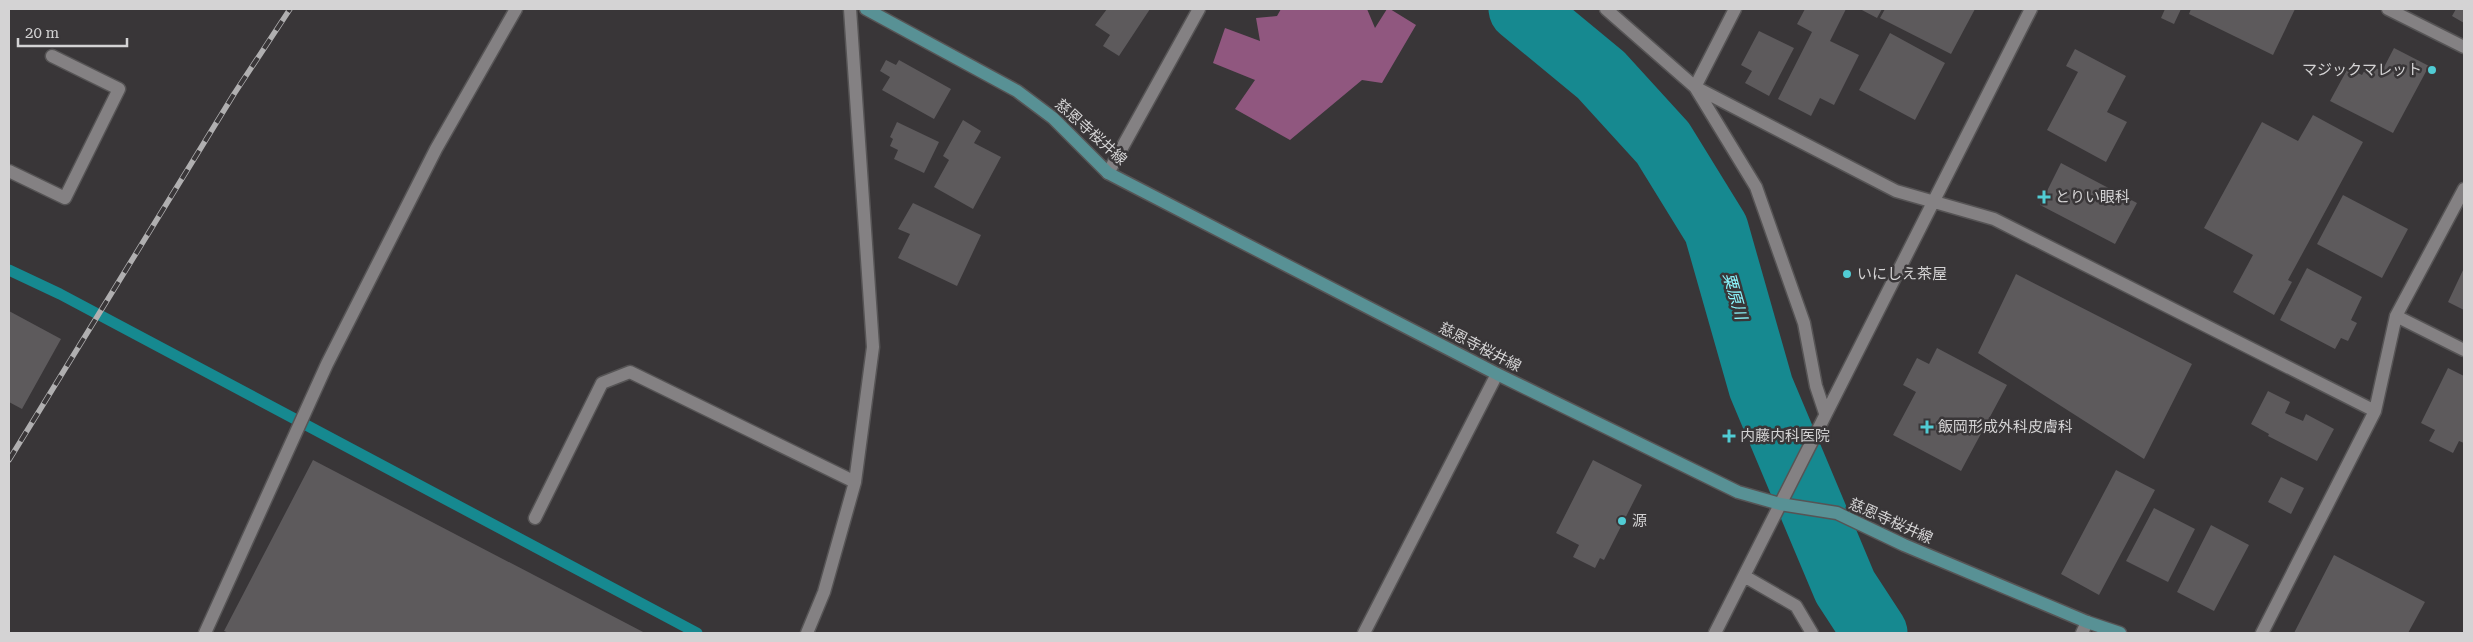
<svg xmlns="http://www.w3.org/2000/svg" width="2473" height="642" font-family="'Roboto Serif','Noto Sans JP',serif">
<rect width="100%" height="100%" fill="#393638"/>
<path fill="#90577f" d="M1281 9H1367L1375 28 1387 9H1390L1416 25 1382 83 1362 80 1290 140 1235 109 1255 80 1213 63 1225 28 1260 41 1256 18 1277 16Z"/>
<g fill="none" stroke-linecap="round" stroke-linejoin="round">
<path stroke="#168990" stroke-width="11" d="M9 270 60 294 697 633"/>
<path stroke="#168990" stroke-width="65" d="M1521 9 1601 75 1663 143 1716 229 1761 387 1845 587 1875 633"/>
</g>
<path fill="#5d5a5c" d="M1107 9H1150L1119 56 1103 46 1110 35 1095 25Z
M1805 9H1846L1830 41 1859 55 1834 105 1820 98 1811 116 1778 99 1812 32 1797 24Z
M1860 9H1882L1877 18Z
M1885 9H1975L1951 54 1880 18Z
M2165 9H2181L2174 24 2161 18Z
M2191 9H2295L2273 55 2189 14Z
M2456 9H2464V23L2452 16Z
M1759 31 1794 48 1769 96 1745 83 1752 71 1741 65Z
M1890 33 1945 63 1915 120 1859 90Z
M2394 48 2429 66 2393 133 2330 101 2348 68 2362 75 2368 64 2382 71Z
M2075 49 2126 76 2107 112 2127 122 2106 162 2047 130 2078 72 2066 66Z
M886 60 896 65 899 60 951 89 934 119 882 90 890 77 880 71Z
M2313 115 2363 142 2288 280 2292 282 2274 315 2233 292 2253 255 2204 228 2262 122 2298 141Z
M963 120 981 131 974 143 1001 157 973 209 934 187 949 160 943 156Z
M897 122 939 142 924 173 894 159 898 150 890 146 893 139 890 137Z
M2061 163 2137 203 2115 244 2040 205Z
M2343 195 2408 229 2382 278 2317 244Z
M913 203 981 235 957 286 898 258 910 234 898 229Z
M2307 268 2362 297 2351 320 2357 323 2348 341 2341 338 2335 349 2280 320Z
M2464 268V310L2448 302Z
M2016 274 2192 364 2144 459 1978 353Z
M9 311 61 339 22 409 9 402Z
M1937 348 2007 385 1961 471 1893 435 1916 392 1903 385 1917 358 1929 364Z
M2448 368 2464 376V443L2459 441 2453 453 2429 441 2435 430 2421 423Z
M2268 391 2290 402 2285 413 2303 421 2306 414 2334 429 2317 461 2268 436 2269 434 2251 424Z
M313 460 645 633H229L224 631Z
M1593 460 1642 485 1604 560 1600 558 1595 568 1573 557 1579 545 1556 533Z
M2116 470 2155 490 2099 595 2061 574Z
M2281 477 2304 488 2291 514 2268 502Z
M2154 508 2195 529 2168 582 2126 561Z
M2211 525 2249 545 2214 611 2177 592Z
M2334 555 2425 602 2408 633H2294Z"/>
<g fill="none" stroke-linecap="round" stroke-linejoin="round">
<defs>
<path id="minor" d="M1606 9 1695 87 1896 191 1994 219 2375 411
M1735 9 1695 87 1756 187 1804 323 1816 386 1825 413
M2388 9 2464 47
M9 171 65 198 119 89 52 56
M1108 173 1199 9
M2396 316 2464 350
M535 518 602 383 630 372 855 482
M1744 576 1796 606 1812 633
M205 633 327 364 436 149 516 9
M807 633 824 592 855 482 873 347 850 9
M1364 633 1497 374
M1715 633 2031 9
M2082 633 2087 622
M2262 633 2375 411 2396 316 2464 189"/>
<path id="major" d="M866 9 1017 91 1053 118 1108 173 1497 374 1738 492 1780 504 1837 513 1904 545 2087 622 2120 633"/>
</defs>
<use href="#minor" stroke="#565455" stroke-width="15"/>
<use href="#major" stroke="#565455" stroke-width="15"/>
<use href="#minor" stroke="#848183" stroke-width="12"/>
<use href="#major" stroke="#589195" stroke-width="12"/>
<defs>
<path id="rail" d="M9 460 234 94 290 9"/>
</defs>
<use href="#rail" stroke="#b0afb0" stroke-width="5.5"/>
<use href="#rail" stroke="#393638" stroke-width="4" stroke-dasharray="11" stroke-linecap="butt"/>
</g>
<g fill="#51ccd4" stroke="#393638" stroke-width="2">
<circle cx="2432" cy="70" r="5"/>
<path d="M2041.5 189.5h5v5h5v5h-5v5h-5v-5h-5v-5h5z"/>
<circle cx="1847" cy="274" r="5"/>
<path d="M1924.5 419.5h5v5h5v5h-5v5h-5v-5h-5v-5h5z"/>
<path d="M1726.5 428.5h5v5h5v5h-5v5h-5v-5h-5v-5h5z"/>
<circle cx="1622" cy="521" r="5"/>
</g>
<g text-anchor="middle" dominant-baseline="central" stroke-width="5" stroke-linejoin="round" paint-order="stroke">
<g font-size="15" fill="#d4d3d4" stroke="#393638" text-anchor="start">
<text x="2422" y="70" text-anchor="end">マジックマレット</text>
<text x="2055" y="197">とりい眼科</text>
<text x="1857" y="274">いにしえ茶屋</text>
<text x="1938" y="427">飯岡形成外科皮膚科</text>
<text x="1740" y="436">内藤内科医院</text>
<text x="1632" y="521">源</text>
</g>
<g font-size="15" fill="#d4d3d4" stroke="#393638">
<text transform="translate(1091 132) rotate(42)">慈恩寺桜井線</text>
<text transform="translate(1480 347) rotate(27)">慈恩寺桜井線</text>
<text transform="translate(1891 521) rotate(24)">慈恩寺桜井線</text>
</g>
<g font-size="16" font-style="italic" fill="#8cf6fd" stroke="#393638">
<text transform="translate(1735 296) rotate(74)">粟原川</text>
</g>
</g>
<rect width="2473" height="642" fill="none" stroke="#d4d3d4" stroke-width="20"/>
<path d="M18 38v8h109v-8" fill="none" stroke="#d4d3d4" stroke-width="2.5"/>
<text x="25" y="38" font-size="15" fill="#d4d3d4" stroke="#393638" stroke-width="4" paint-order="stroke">20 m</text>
</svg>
